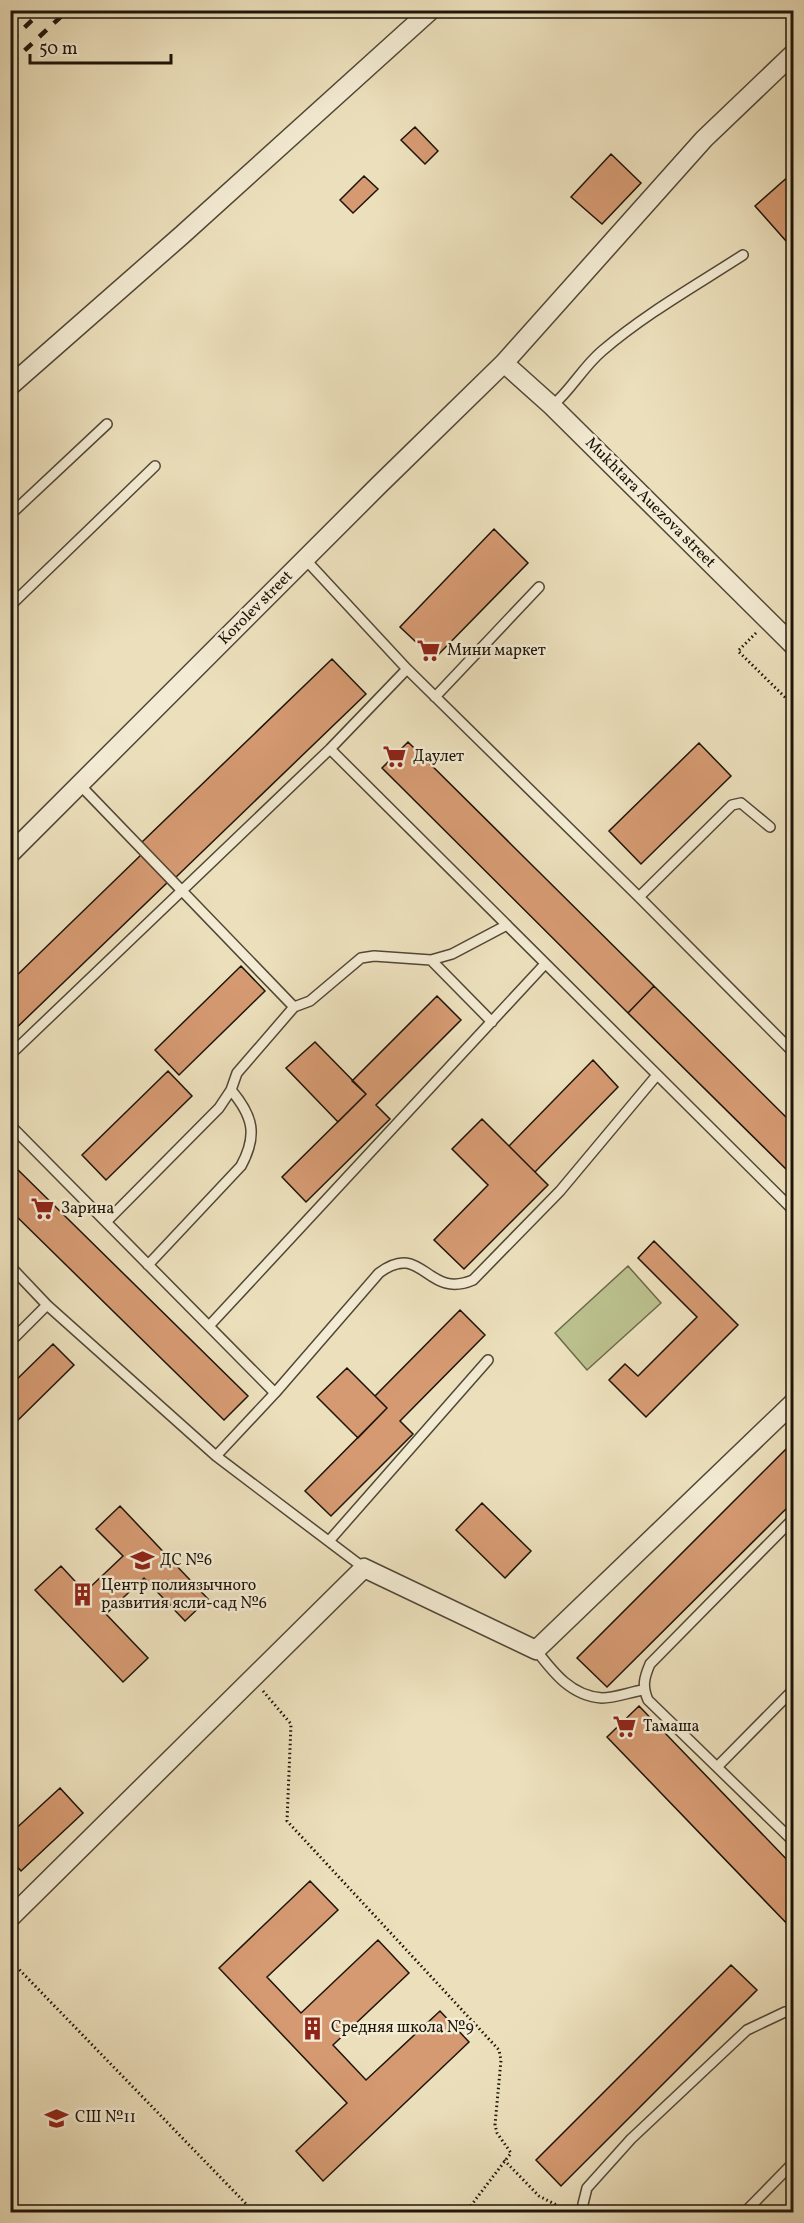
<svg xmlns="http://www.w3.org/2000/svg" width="804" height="2223" font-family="Vollkorn,serif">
<rect width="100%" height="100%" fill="#ece0bc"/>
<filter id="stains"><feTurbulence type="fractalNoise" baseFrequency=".00333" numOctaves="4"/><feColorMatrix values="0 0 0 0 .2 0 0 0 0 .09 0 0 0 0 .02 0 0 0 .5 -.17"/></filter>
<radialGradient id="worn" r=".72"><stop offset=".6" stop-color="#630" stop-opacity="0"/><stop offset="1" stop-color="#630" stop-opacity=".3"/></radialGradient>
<path fill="#bbc18e" stroke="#6c6a4c" stroke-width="1.5" d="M628 1266 661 1303 587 1370 555 1333Z"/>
<path fill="#d69a72" stroke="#1d140a" stroke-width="1.5" d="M415 127 438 151 425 164 401 140Z
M611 154 641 183 602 224 571 197Z
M790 175 794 179V250L755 206Z
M364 176 378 189 353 213 340 200Z
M494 529 528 563 434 659 400 627Z
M332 659 366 694 175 878 141 843Z
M408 742 654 986 628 1013 382 768Z
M699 743 731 776 641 864 609 831Z
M143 853 170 880 10 1034V982Z
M241 966 265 991 179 1075 155 1050Z
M654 986 794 1125V1177L628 1013Z
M437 996 461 1020 376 1105 390 1119 306 1202 282 1177 366 1094 352 1081Z
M315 1042 366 1094 338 1122 286 1068Z
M593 1060 618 1087 535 1172 509 1146Z
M168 1071 192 1096 106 1180 82 1155Z
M482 1119 548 1185 464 1269 434 1240 488 1185 452 1149Z
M10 1162 248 1396 224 1420 10 1210Z
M654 1241 738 1325 646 1417 609 1380 625 1364 638 1376 697 1317 638 1258Z
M460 1310 485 1335 400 1421 413 1434 331 1516 305 1491 387 1408 375 1396Z
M53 1344 74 1365 10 1428V1386Z
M347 1368 387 1408 358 1438 317 1397Z
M794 1441V1501L607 1687 577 1658Z
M482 1503 531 1551 505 1578 456 1530Z
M120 1506 208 1599 185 1621 144 1578 106 1614 148 1658 123 1682 35 1590 61 1566 85 1592 123 1556 96 1529Z
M639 1706 794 1867V1931L607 1737Z
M60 1788 83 1813 21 1871 10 1859V1834Z
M310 1881 338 1910 267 1977 301 2013 378 1940 409 1973 333 2045 366 2080 440 2011 469 2042 323 2181 296 2151 347 2103 219 1968Z
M731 1965 757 1990 561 2186 536 2160Z"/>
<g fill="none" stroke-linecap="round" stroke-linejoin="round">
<defs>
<path id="service" d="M552 406C571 390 583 367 602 351 645 314 695 286 743 255
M10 515 107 424
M305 559 407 669 639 897 794 1053
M10 606 155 466
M435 697 539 587
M330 749 794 1211
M80 785 294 1007
M639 897 732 805 741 803 770 827
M431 960 492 1022
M10 1055 330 749 407 669
M10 1125 275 1393
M106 1222 219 1108 231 1090 237 1073 294 1007 310 1001 361 958 374 956 431 960 452 954 507 925
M148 1265 241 1166C258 1135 253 1116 231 1090
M10 1266 47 1305 10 1342
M47 1305 216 1456 364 1568
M209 1326 545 964
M216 1456 275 1393 379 1273C423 1240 426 1300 473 1280L560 1191 657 1075
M794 1518 650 1664C644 1678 642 1686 648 1700L794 1842
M329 1541 488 1360
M536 1650C553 1672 571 1696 602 1698 615 1698 630 1692 643 1690
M717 1767 794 1689
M584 2212 583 2204 587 2188 631 2139 747 2030 785 2012 794 2011
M745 2212 794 2162"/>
<path id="minor" d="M504 363 552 406 794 646
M10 386 182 235 431 10
M10 854 379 485 504 363 704 139 794 53
M10 1918 364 1568 536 1650 794 1402"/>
</defs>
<use href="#service" stroke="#514736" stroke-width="12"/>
<use href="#minor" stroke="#514736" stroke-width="21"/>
<path stroke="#1d140a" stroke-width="3" stroke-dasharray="1.5 3" stroke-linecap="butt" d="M756 633 738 651 794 706
M263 1691 291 1724 287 1821 499 2050 501 2060 495 2125 497 2133 511 2153 466 2212
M10 1960 254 2212
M504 2160 539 2196 570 2212"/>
<use href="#service" stroke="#f3ebd3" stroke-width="9"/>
<use href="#minor" stroke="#f3ebd3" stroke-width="18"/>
<path stroke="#1d140a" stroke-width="4.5" stroke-dasharray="10 10" stroke-linecap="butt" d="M10 22 22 10
M10 41 43 10
M10 64 68 10"/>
</g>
<defs>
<symbol id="supermarket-bare" viewBox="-9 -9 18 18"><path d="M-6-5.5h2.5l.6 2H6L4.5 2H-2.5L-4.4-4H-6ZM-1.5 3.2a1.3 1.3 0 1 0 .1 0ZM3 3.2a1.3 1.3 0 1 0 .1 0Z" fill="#8f2418" stroke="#f3ebd3" stroke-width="2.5" paint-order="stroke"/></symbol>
<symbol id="school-bare" viewBox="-9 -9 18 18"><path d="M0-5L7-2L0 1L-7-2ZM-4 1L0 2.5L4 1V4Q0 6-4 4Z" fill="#8f2418" stroke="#f3ebd3" stroke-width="2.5" paint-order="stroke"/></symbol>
<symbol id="building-bare" viewBox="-9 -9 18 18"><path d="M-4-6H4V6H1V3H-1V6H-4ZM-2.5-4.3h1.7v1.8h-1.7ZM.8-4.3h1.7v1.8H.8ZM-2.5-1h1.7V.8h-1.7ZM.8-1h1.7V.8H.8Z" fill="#8f2418" stroke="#f3ebd3" stroke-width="2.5" paint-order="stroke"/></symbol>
</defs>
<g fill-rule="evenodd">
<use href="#supermarket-bare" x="412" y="634" width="33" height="33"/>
<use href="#supermarket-bare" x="378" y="740" width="33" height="33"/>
<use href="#supermarket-bare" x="26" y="1192" width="33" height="33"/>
<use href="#school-bare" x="126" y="1544" width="33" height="33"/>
<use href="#building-bare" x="66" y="1578" width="33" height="33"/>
<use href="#supermarket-bare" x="608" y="1710" width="33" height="33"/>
<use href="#building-bare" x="296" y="2012" width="33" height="33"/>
<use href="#school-bare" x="40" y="2102" width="33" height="33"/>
</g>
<g text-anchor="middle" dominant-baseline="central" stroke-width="5" stroke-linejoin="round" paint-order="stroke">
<g font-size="16" fill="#1d140a" stroke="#f3ebd3">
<text transform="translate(650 503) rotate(45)">Mukhtara Auezova street</text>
<text transform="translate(256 608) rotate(-45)">Korolev street</text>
</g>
<g font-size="16" fill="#1d140a" stroke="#f3ebd3" text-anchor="start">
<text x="447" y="651">Мини маркет</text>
<text x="413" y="757">Даулет</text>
<text x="61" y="1209">Зарина</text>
<text x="160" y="1561">ДС №6</text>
<text x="101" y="1586">Центр полиязычного<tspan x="101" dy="18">развития ясли-сад №6</tspan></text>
<text x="643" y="1727">Тамаша</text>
<text x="331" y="2028">Средняя школа №9</text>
<text x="75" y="2118">СШ №11</text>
</g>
</g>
<rect width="804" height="2223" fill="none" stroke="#ece0bc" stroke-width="36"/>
<rect x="12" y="12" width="780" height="2199" fill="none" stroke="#1d140a" stroke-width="3"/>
<rect x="18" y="18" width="768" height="2187" fill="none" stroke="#1d140a" stroke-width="1.5"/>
<path d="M30 54v9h141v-9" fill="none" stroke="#1d140a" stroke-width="3"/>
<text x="39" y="54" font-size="18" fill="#1d140a" stroke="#f3ebd3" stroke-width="4.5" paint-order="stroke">50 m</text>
<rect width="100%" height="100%" filter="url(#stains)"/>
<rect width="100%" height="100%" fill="url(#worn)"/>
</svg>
